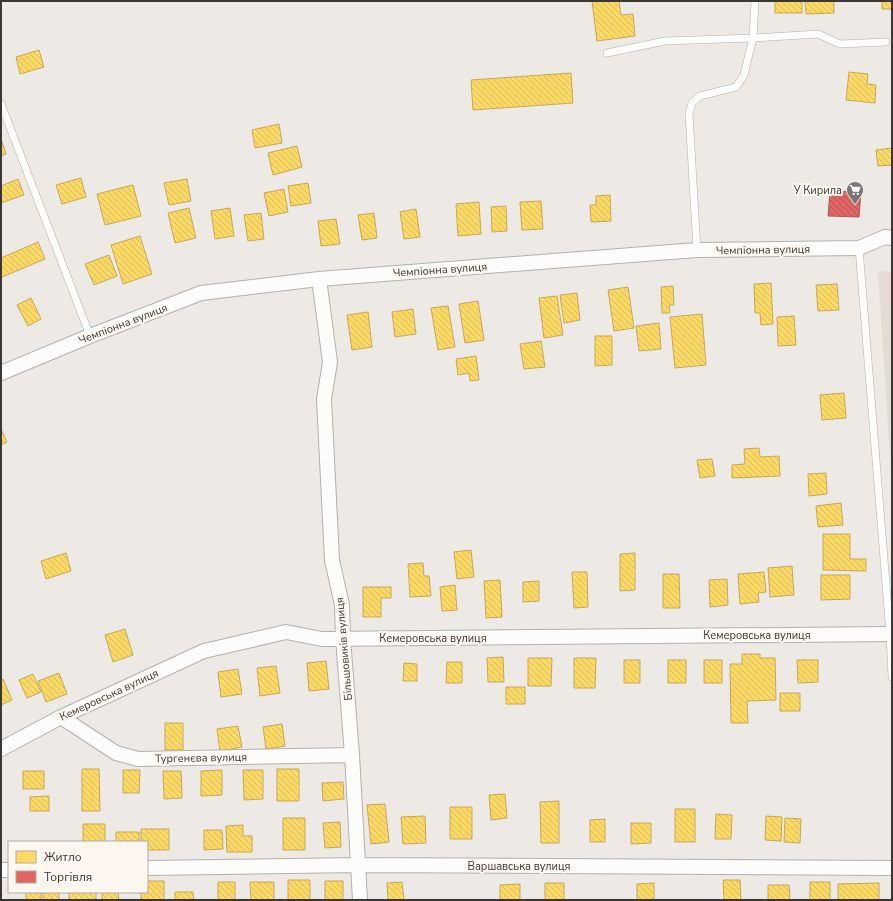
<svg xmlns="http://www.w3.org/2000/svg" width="893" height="901" font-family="'Nunito Sans',sans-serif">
<defs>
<pattern id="homes-back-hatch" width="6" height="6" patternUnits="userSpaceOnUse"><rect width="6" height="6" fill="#ffd966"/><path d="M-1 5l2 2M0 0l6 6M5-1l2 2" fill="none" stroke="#dbbb59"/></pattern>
<pattern id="shops-back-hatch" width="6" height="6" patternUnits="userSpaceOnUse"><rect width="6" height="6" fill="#e06666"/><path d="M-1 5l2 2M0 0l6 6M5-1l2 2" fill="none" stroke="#b75555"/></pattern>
</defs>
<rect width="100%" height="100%" fill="#edeae6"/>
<path fill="#e4dcd3" d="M878 271 892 272V488Z"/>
<path fill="url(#homes-back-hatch)" stroke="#c4a857" d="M592 1H619L621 15 633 14 635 36 597 41Z
M775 1H802V13H775Z
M805 1H834V13L806 14Z
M882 1H892V9H882Z
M39 50 44 67 20 74 16 57Z
M849 72 868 74 867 84 876 85 875 103 846 100Z
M571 73 573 103 473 110 471 80Z
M279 124 282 143 255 148 252 130Z
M1 139 6 154 1 156Z
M297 146 302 167 273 175 268 153Z
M892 148V165L878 166 876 150Z
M81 178 86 197 62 204 56 185Z
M18 179 24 195 1 203V186Z
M187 179 191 201 169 205 164 183Z
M308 183 311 203 291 206 288 186Z
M133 185 141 216 105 225 97 194Z
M284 189 288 212 269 216 264 193Z
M610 195 611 221 591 222 590 205H596V196Z
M541 201 543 229 522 230 520 202Z
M479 202 481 234 458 236 456 204Z
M506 206 507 231 492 232 491 207Z
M189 208 196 238 175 243 168 213Z
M230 208 234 236 215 239 211 211Z
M416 209 420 237 404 239 400 212Z
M261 213 264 239 248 241 244 215Z
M374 213 377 238 362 240 358 215Z
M336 219 340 244 321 246 318 221Z
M140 236 152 274 123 284 111 245Z
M38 242 45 259 2 277 1 274V258Z
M109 255 117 276 94 285 85 264Z
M771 283 773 324 761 325 760 313H755L754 284Z
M837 284 839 310 818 311 816 285Z
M673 286 674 305H669L670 313H662L661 287Z
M628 287 634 328 614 331 608 290Z
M577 293 580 320 564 323 560 295Z
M557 296 563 335 544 338 539 298Z
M31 298 41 319 28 326 17 305Z
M478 301 484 340 465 343 459 304Z
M448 306 455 347 438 350 431 308Z
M413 309 416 334 395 337 392 312Z
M368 312 372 347 352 350 347 315Z
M702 314 706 365 675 368 670 317Z
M794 316 796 345 778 346 777 317Z
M659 323 661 349 639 351 636 326Z
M595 336H612V365L595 366Z
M541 341 545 367 524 369 520 344Z
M476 356 479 380 470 381 469 373 458 375 456 359Z
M844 393 846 418 822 420 820 395Z
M1 429 7 442 1 445Z
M759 448 760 457 779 456 780 476 732 478V465L745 464 744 449Z
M712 459 715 476 700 478 697 460Z
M826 473 827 494 809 496 808 474Z
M841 503 843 525 818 527 816 506Z
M823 534H850V559H866V571L823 570Z
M471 550 474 577 457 579 454 552Z
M66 553 71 571 46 579 41 561Z
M635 553V590L620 591V554Z
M423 563 424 576H429L431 596 410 597 408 564Z
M792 566 794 595 770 597 768 568Z
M572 572H587L588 607 574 608Z
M764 572 766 592 758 593 759 602 740 604 738 574Z
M663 574H679L680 608H663Z
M821 575H850V599L821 600Z
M727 579 728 605 710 607 709 580Z
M500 580 502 617 486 618 484 581Z
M539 581V601L523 602V582Z
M455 585 457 610 442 611 440 587Z
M363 587H391V598H381V617H363Z
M125 629 133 655 113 662 105 635Z
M742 654H760V658H775L776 700 747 701 748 723H731L730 664H742Z
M503 657 504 682H488L487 658Z
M528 658H552L551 686H528Z
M574 658H596L595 688H574Z
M624 660H640V683H624Z
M668 660H686V683H668Z
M704 660H722V683H704Z
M797 660H818V682L798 683Z
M326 661 329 689 309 691 307 663Z
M447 662H462V683H446Z
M404 663 417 664V681H403Z
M276 666 280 693 260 696 257 668Z
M238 669 242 694 221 697 218 672Z
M59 673 67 694 46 702 38 681Z
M33 674 41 692 27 698 19 680Z
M3 679 12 700 1 705V680Z
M506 687H525V704H506Z
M780 693H800V711H780Z
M165 723H183V750H165Z
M282 724 285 746 266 749 263 727Z
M238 726 242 747 220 751 217 729Z
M82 769H99L100 811H82Z
M277 769H299V801H277Z
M123 770H140L139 793H123Z
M222 770V795L201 796V771Z
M243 770H263V799L244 800Z
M23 771H44V789H23Z
M163 771H181L182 798 164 799Z
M343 782 344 799 323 801 322 783Z
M505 794 507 818 491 820 489 795Z
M49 796V811H30V797Z
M559 801V843H541L540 802Z
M385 804 389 842 371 844 367 805Z
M450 807H472V839H450Z
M675 809H695V842H675Z
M716 814 732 815 731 839H715Z
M425 816 426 843 403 844 401 817Z
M766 816 782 817 781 841 765 840Z
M283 818H305V850H283Z
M785 818 801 819 800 843 784 842Z
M605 819V842H590V820Z
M340 822 341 847 325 848 323 823Z
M631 823H651V843L631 844Z
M83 824H105V842H83Z
M243 825V836H252V852H227L226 826Z
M141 829H169V850H147V842H141Z
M204 830H222L223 849 204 850Z
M116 832H139V842H116Z
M288 880H310V900H288Z
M723 880H740L741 900H724Z
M147 881H164V900H141V892H147Z
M325 881H343V900H325Z
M218 882H235V900H218Z
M250 882H274V900H251Z
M402 882 404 900H388L387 883Z
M810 882H830V900H810Z
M545 883H564V900H545Z
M654 883V900H637V884Z
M879 883V900H838V884Z
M520 884V900H500V885Z
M768 885H789L790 900H768Z
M26 892H41V900H26Z
M43 892H59V900H43Z
M69 892H96V900H69Z
M102 892H118L119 900H102Z
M175 892H193L194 900H175Z"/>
<path fill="url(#shops-back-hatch)" stroke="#ae5857" d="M830 191 861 192 859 217 828 216Z"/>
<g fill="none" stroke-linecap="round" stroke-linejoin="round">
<defs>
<path id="service" d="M607 53 665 41 753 38 818 34 840 44 886 42
M1 104 90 336
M859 248 890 634 892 677
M697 250 689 114 692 103 700 96 736 87 744 75 753 38 755 1"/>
<path id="minor" d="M319 279 330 362 324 399 332 560 342 605 343 638 352 755 360 900
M1 373 90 336 201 293 319 279 697 250 859 248 885 237 892 238
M61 717 116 753 138 759 352 755
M1 749 61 717 204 651 286 632 322 639 890 634
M147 868 359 865 892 868
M1 870H9"/>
</defs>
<use href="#service" stroke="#b3b0ad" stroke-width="8"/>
<use href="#minor" stroke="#b3b0ad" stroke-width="16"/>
<use href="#service" stroke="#fcfcfb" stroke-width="7"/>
<use href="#minor" stroke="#fcfcfb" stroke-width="14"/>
</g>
<defs>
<symbol id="supermarket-pin" viewBox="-11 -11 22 30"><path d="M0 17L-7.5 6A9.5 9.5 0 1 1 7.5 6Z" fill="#797673" stroke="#fef7f0"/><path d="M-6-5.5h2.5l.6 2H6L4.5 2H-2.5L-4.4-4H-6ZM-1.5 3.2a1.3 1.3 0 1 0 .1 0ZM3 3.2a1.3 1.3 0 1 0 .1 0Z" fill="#fff"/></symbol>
</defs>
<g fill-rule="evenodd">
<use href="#supermarket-pin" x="845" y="180" width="20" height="27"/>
</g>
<g text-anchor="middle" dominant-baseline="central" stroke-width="4" stroke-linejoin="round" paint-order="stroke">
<g font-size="11" fill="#3a3735" stroke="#fef7f0" text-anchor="end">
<text x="842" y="190">У Кирила</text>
</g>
<g font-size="11" fill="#3a3735" stroke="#fef7f0">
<text transform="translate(763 250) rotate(-1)">Чемпіонна вулиця</text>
<text transform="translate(440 270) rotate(-4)">Чемпіонна вулиця</text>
<text transform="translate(123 324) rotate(-21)">Чемпіонна вулиця</text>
<text x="757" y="635">Кемеровська вулиця</text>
<text x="433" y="638">Кемеровська вулиця</text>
<text transform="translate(344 649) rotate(-95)">Більшовиків вулиця</text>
<text transform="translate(109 695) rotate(-25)">Кемеровська вулиця</text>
<text transform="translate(201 758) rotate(-1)">Тургенєва вулиця</text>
<text x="519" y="866">Варшавська вулиця</text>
</g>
</g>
<rect width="893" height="901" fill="none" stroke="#3a3735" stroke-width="4"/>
<rect x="8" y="841" width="140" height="52" fill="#fef7f0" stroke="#b0aaa5"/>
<rect x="16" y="851" width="20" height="12" fill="#ffd966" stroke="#b0aaa5"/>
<text x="44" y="861" font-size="12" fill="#3a3735">Житло</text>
<rect x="16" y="871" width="20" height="12" fill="#e06666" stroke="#b0aaa5"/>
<text x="44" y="881" font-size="12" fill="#3a3735">Торгівля</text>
</svg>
